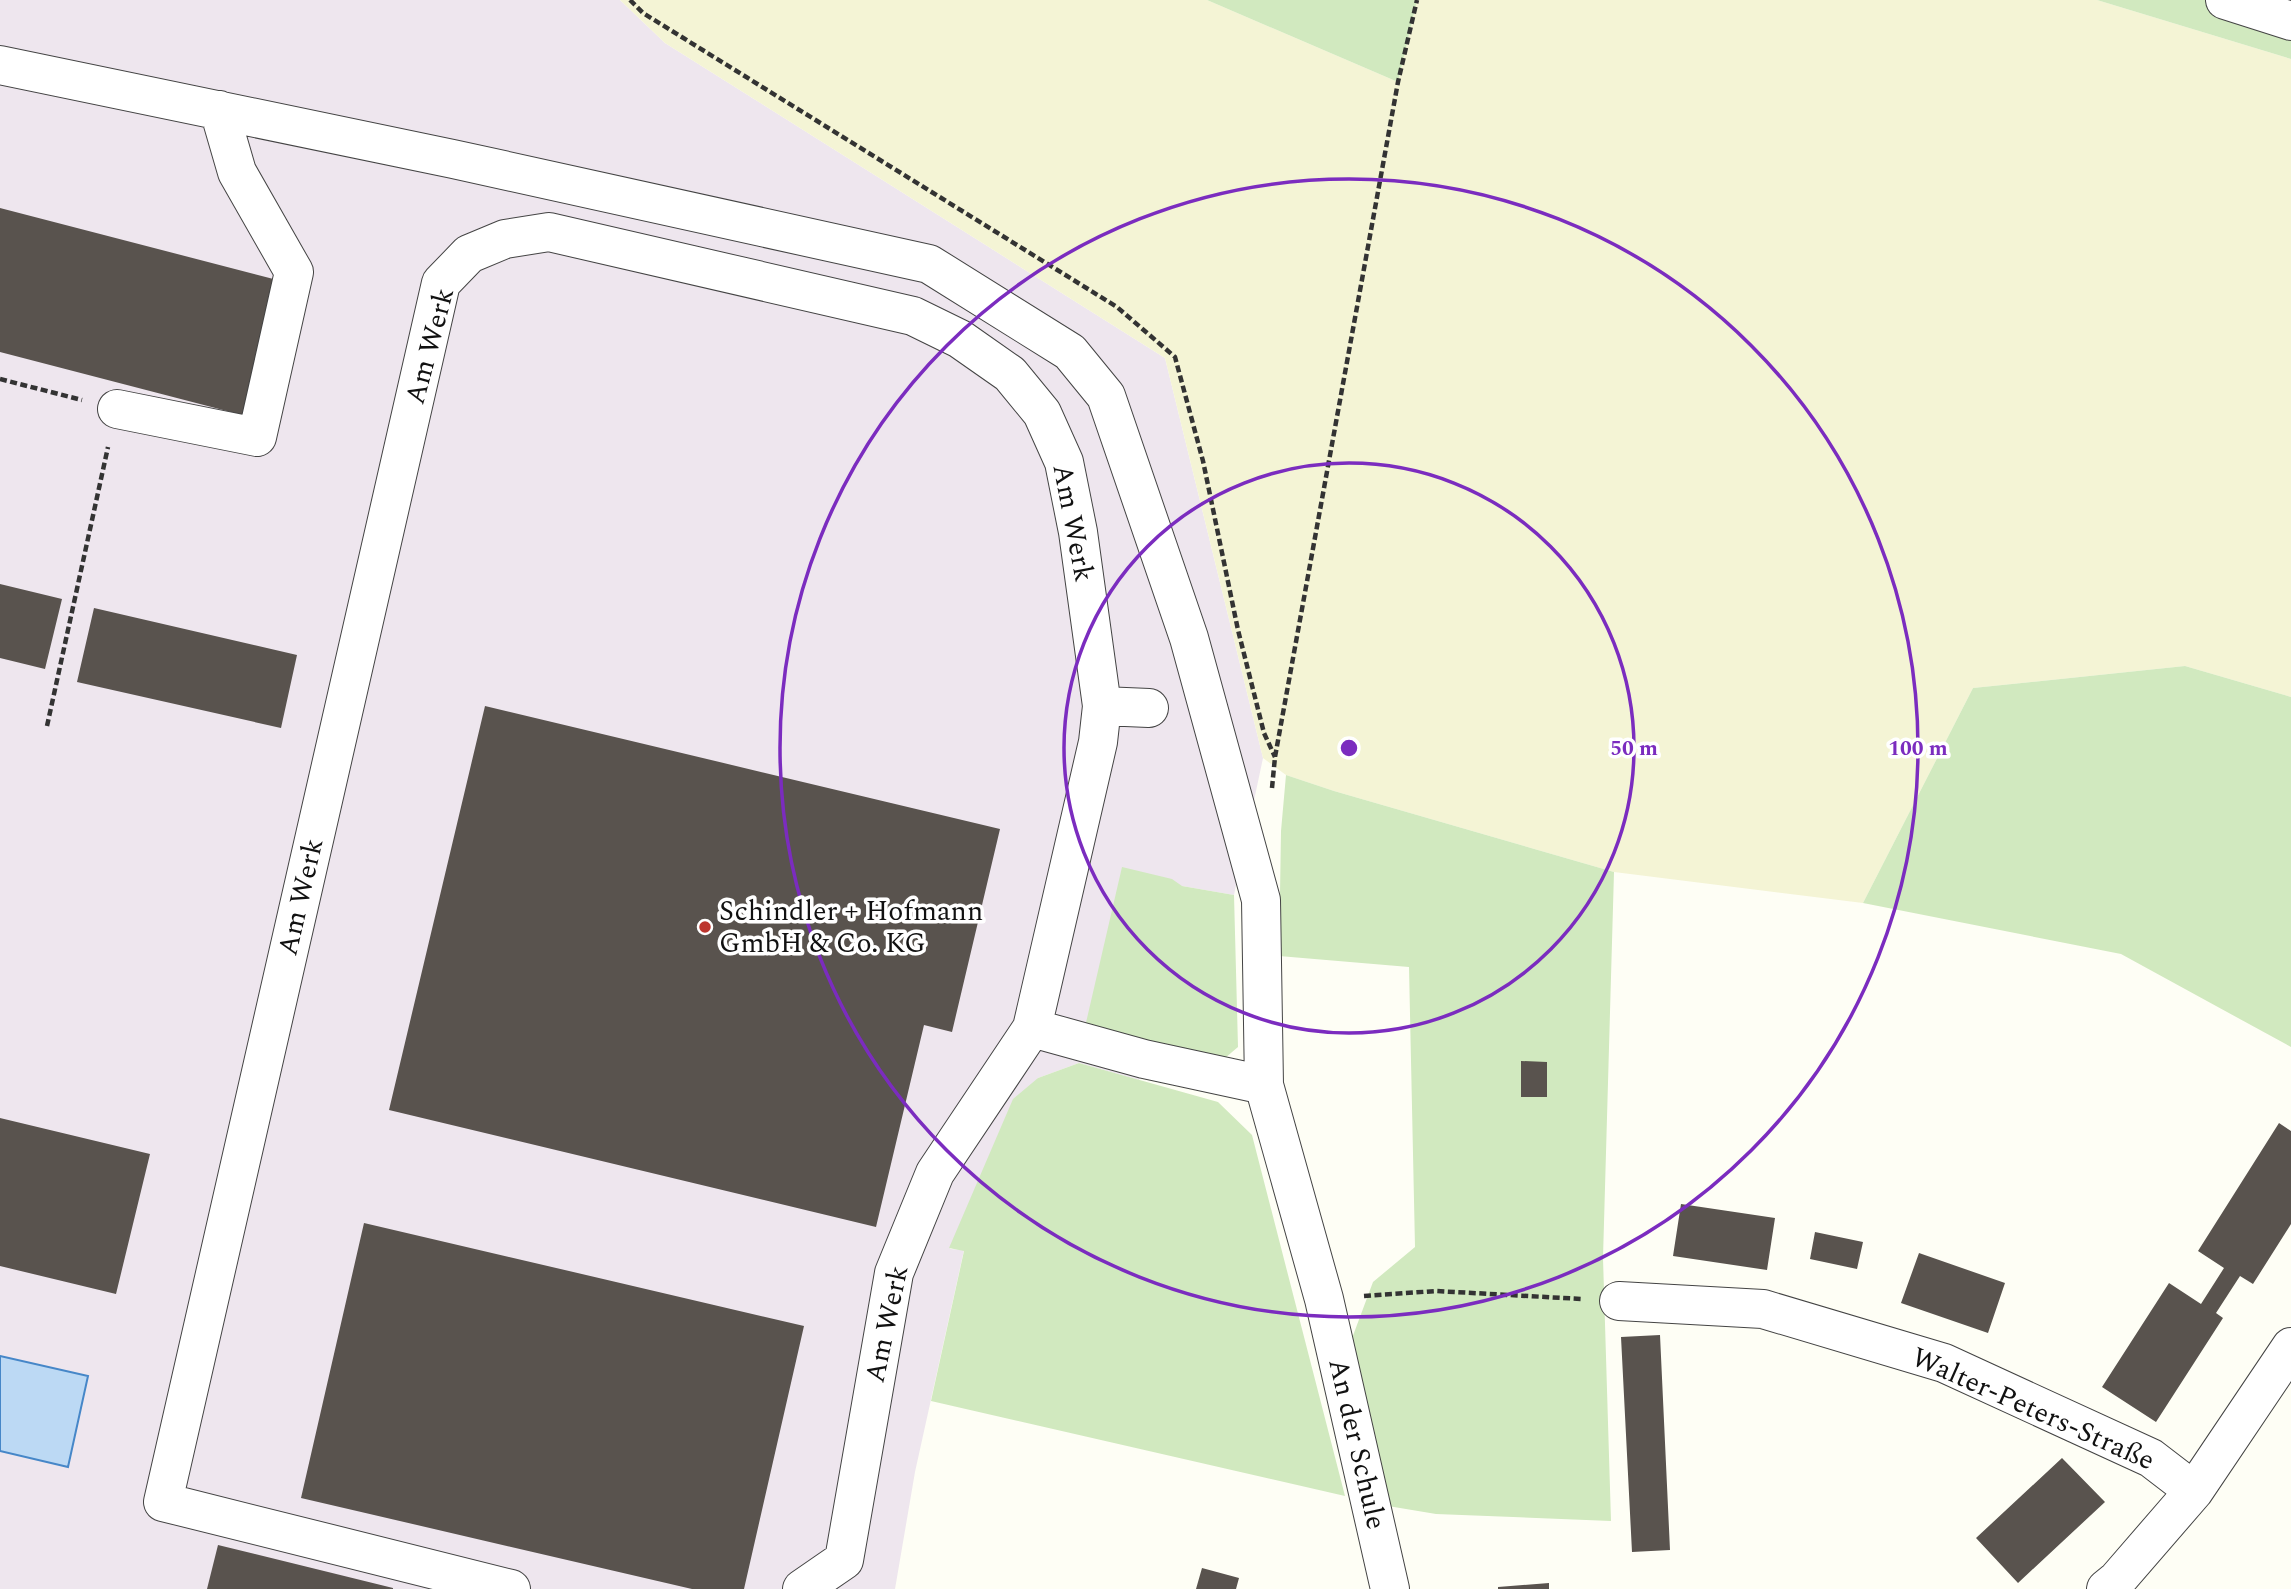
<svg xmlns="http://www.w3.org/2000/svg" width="2291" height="1589" font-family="Spectral,serif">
<rect width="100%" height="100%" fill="#fefef5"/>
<path fill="#eee6ee" d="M0 0H620L665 43 1165 358 1263 758 1234 895 1182 886 1139 1080 1079 1063 1038 1078 950 1249 964 1250 915 1472 895 1589H0Z"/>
<path fill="#f4f4d5" d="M620 0H1207L1398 82 1417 0H2097L2291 59V697L2185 666 1973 688 1863 903 1614 872 1334 791 1286 775 1263 758 1165 358 665 43Z"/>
<path fill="#d1e9bf" d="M1207 0H1417L1398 82Z
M2097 0H2291V59Z
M2185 666 2291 697V1047L2121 954 1863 903 1973 688Z
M1286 775 1334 791 1614 872 1603 1258 1611 1521 1436 1514 1388 1506 1348 1349 1373 1282 1415 1247 1409 967 1279 956 1281 831Z
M1122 867 1172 879 1182 886 1234 895 1238 1047 1225 1058 1085 1027Z
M1079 1063 1218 1102 1252 1135 1345 1496 931 1401 964 1251 949 1248 1013 1099 1038 1078Z"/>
<path fill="#bcd9f4" stroke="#4687c8" stroke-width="2" d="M0 1356 88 1376 68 1467 0 1451Z"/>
<path fill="#59534e" d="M0 208 285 282 250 417 0 352Z
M0 584 62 599 45 669 0 658Z
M94 608 297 655 281 728 77 682Z
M485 706 1000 829 952 1032 924 1025 876 1227 389 1110Z
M1521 1061 1547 1062V1097H1521Z
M0 1118 150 1154 116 1294 0 1266Z
M2279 1123 2291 1131V1224L2253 1284 2240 1276 2216 1313 2223 1318 2156 1422 2102 1387 2169 1283 2201 1304 2224 1268 2198 1251Z
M1681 1204 1775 1218 1767 1270 1673 1256Z
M364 1223 804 1326 744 1589H692L301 1498Z
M1815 1232 1863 1242 1857 1269 1810 1259Z
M1919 1253 2005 1283 1988 1333 1901 1303Z
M1660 1335 1670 1550 1632 1552 1621 1337Z
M2062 1458 2105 1502 2018 1583 1976 1538Z
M218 1545 393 1588V1589H207Z
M1202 1568 1239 1578 1236 1589H1196Z
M1549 1583V1589H1498V1587Z"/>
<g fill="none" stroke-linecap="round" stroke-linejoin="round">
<defs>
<path id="minor" d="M2225 0 2291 21
M0 65 453 159 929 264 1070 352 1106 396 1189 638 1261 900 1264 1085 1324 1299 1390 1589
M117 409 257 437 294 272 237 172 219 110
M1102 706 1149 708
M1032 1028 1144 1059 1264 1085
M1619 1301 1763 1309 1944 1363 2151 1458 2194 1491
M511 1589 163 1502 441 283 469 254 505 239 549 232 913 316 960 339 1010 374 1042 413 1064 462 1078 532 1102 706 1098 742 1032 1028 935 1173 894 1273 844 1560 802 1589
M2106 1589 2117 1580 2194 1491 2291 1347"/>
</defs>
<use href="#minor" stroke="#444" stroke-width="40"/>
<path stroke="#333" stroke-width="4.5" stroke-dasharray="7 3.5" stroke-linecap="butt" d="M630 0 643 13 1117 307 1175 357 1203 461 1238 630 1264 733 1275 757
M0 379 82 400
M47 726 108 447
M1272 788 1275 757 1398 82 1417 0
M1364 1296 1436 1291 1582 1299"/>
<use href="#minor" stroke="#fff" stroke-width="38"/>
</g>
<g fill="none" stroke="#7b2cbf" stroke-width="3.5">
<circle cx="1349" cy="748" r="285"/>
<circle cx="1349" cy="748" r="569"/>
</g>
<circle fill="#bc352e" stroke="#fff" stroke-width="2.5" cx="705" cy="927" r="7"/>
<g text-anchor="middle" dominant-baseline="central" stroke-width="7" stroke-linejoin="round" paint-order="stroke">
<g font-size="28" fill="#111" stroke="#fff">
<text transform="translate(430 346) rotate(-75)">Am Werk</text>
<text transform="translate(1073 523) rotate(79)">Am Werk</text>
<text transform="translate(301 897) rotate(-77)">Am Werk</text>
<text transform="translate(887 1324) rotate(-78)">Am Werk</text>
<text transform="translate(2033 1409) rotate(24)">Walter-Peters-Straße</text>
<text transform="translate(1357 1444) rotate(77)">An der Schule</text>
</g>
<g font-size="28" fill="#111" stroke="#fff" text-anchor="start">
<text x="719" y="911">Schindler + Hofmann<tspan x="719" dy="32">GmbH &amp; Co. KG</tspan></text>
</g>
</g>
<circle cx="1349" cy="748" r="10" fill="#7b2cbf" stroke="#fff" stroke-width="3.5"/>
<g font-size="21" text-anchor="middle" font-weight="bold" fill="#7b2cbf" stroke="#fff" stroke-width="7" stroke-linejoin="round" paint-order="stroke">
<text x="1634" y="755">50 m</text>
<text x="1918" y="755">100 m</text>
</g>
</svg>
